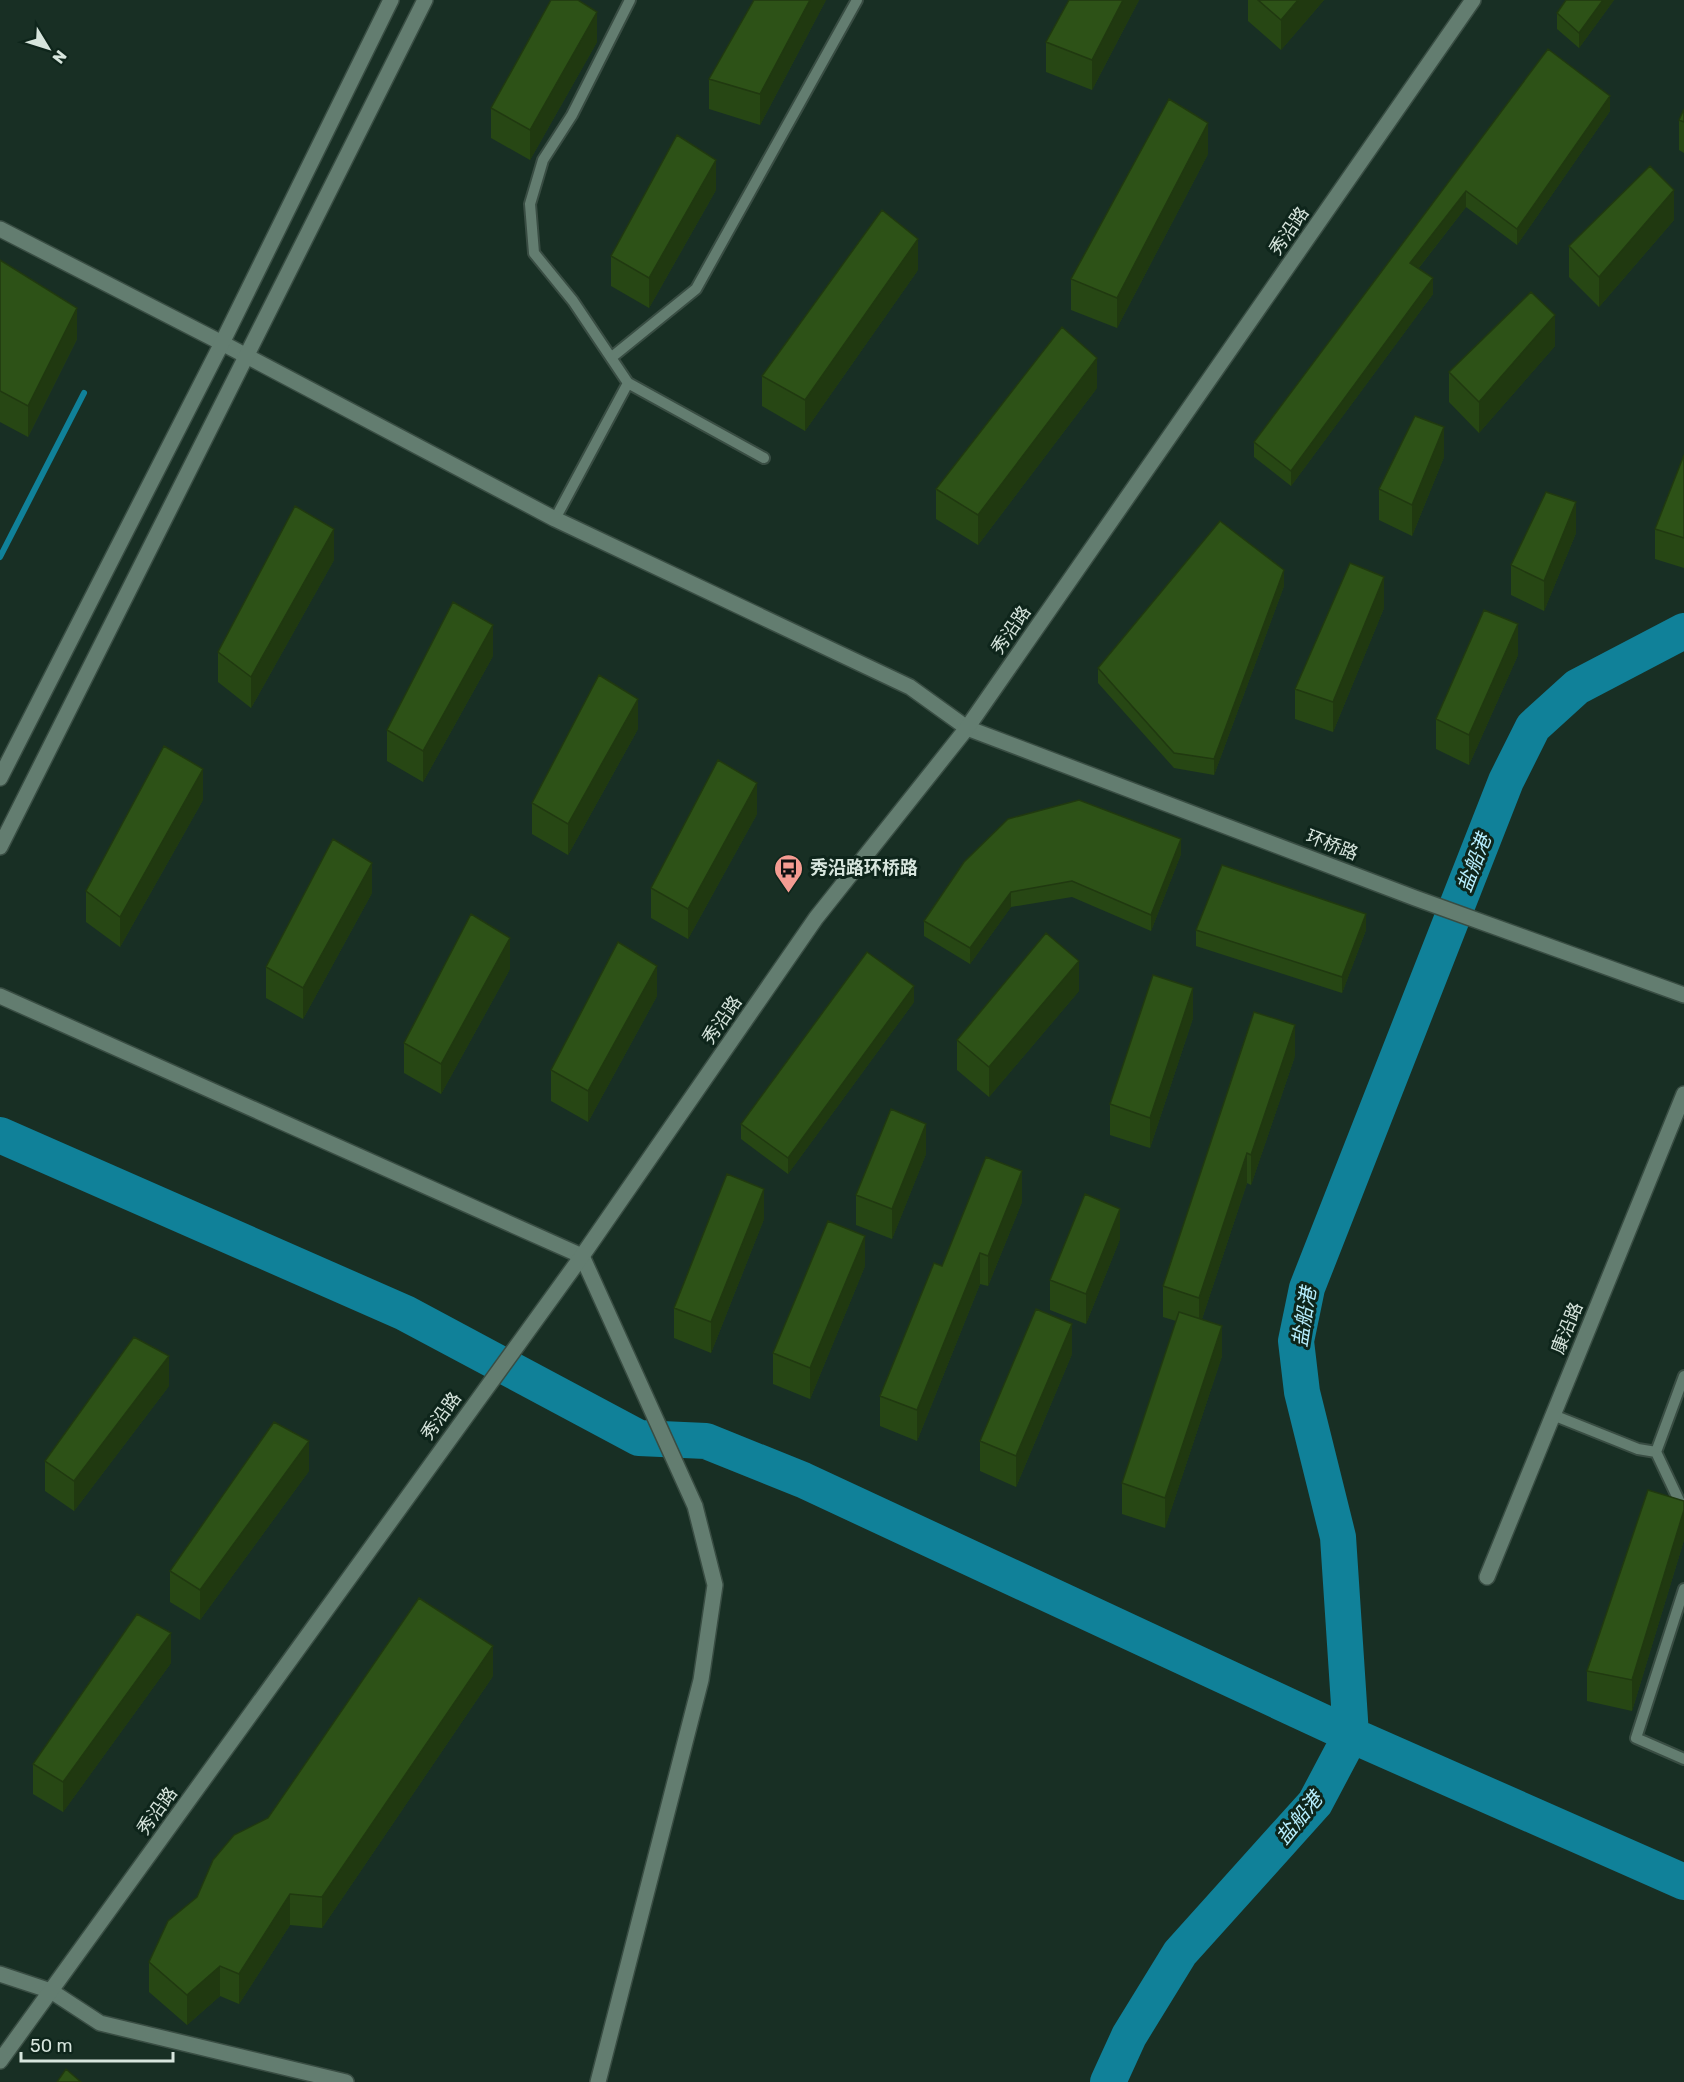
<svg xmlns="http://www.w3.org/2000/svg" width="1684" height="2082" font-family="Rubik,'Noto Sans SC',sans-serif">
<rect width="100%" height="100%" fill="#182f24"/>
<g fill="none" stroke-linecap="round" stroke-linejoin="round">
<path stroke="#108199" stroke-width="6" d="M0 557 84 393"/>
<path stroke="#108199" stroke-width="36" d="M0 1135 405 1313 639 1438 706 1441 803 1480 1351 1735 1684 1882
M1108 2082 1129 2036 1180 1953 1315 1803 1351 1735 1338 1537 1302 1392 1296 1341 1307 1288 1506 781 1533 727 1577 687 1684 631"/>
<defs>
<path id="service" d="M630 0 572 115 543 160 530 204 534 253 573 301 628 383 764 458
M612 357 696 289 857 0
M555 519 628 383
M1684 1376 1656 1452 1684 1511
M1553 1415 1638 1449 1656 1452
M1684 1589 1636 1738 1684 1759"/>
<path id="minor" d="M0 229 222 343 555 519 910 687 967 728
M0 996 582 1256 695 1506 715 1585 701 1680 598 2082
M1487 1577 1684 1094
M0 1974 51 1991 100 2023 346 2082"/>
<path id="tertiary" d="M967 728 1415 898 1684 995
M0 778 222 343 391 0
M0 847 425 0"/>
<path id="secondary" d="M0 2061 582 1256 816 918 967 728 1473 0"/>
</defs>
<use href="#service" stroke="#394d43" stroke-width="14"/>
<use href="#minor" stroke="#394d43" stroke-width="18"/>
<use href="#tertiary" stroke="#394d43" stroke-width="18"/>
<use href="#secondary" stroke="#394d43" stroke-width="18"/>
<use href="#service" stroke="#637d70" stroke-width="10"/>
<use href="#minor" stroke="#637d70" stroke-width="15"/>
<use href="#tertiary" stroke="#637d70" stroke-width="15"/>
<use href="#secondary" stroke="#637d70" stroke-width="15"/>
</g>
<path fill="#274714" d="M826 0 760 125 709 109V79Z
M1139 0 1092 90 1046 72V42Z
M1248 0H1324L1281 50 1248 21Z
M1566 0H1614L1579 48 1557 29V13Z
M597 42 530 160 491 138V108Z
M1548 49 1610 111 1517 245 1466 207 1418 269 1433 294 1291 486 1254 457V442Z
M1684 109V153L1679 150V120Z
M1208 154 1117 328 1071 310V279Z
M716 190 649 308 611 286V256Z
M1674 220 1599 307 1569 277V246Z
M0 260 77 339 28 437 0 422Z
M918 270 805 431 762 406V376Z
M1555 346 1479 433 1449 402V372Z
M1097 388 978 545 936 519V489Z
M1684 455V568L1655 559V529Z
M1444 457 1412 536 1379 520V489Z
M1576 533 1544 611 1511 595V565Z
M334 560 251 708 218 682V652Z
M1284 586 1214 775 1174 768 1098 683V668Z
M1384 608 1333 732 1295 719V689Z
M1518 655 1469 765 1436 749V719Z
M493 656 423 782 387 761V730Z
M638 729 568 855 532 834V803Z
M203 800 120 947 86 922V891Z
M757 814 688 939 651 918V888Z
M1181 854 1151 931 1072 897 1011 907 970 964 924 936V921L964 862Z
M372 893 303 1019 266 998V967Z
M1196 930H1366L1342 993 1196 946Z
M510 969 441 1094 404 1073V1043Z
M1079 991 989 1097 957 1070V1040Z
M657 996 588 1122 551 1101V1070Z
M914 1002 788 1174 741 1139V1124Z
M1193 1018 1150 1148 1110 1135V1104Z
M1295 1056 1251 1185 1247 1183 1202 1319 1222 1356 1165 1528 1122 1514V1483L1176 1321 1163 1317V1286Z
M926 1154 892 1239 856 1225V1195Z
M1022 1202 988 1286 980 1284 917 1441 880 1426V1396L942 1266Z
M764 1219 711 1353 674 1338V1308Z
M1120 1239 1086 1324 1050 1310V1280Z
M865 1266 810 1399 773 1384V1353Z
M1072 1354 1016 1487 980 1471V1441Z
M169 1386 74 1511 45 1491V1461Z
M309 1471 200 1620 170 1602V1571Z
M1684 1501V1540L1632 1711 1587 1701V1671Z
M171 1663 63 1812 33 1794V1764Z
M493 1676 322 1928 290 1925 239 2004 220 1996 187 2025 149 1992V1962L197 1897 268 1818Z"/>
<path fill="#203910" d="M810 0H826L760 125V94Z
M1123 0H1139L1092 90V60Z
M1298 0H1324L1281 50V20Z
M1603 0H1614L1579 48V33Z
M597 12V42L530 160V130Z
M1610 96V111L1517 245V229Z
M1208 123V154L1117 328V298Z
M716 160V190L649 308V278Z
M1674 190V220L1599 307V277Z
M1466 191V207L1410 279V263Z
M918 239V270L805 431V400Z
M1433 278V294L1291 486V471Z
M77 308V339L28 437V406Z
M1555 315V346L1479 433V402Z
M1097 358V388L978 545V515Z
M1444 427V457L1412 536V505Z
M1576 502V533L1544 611V581Z
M334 529V560L251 708V677Z
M1284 570V586L1214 775V759Z
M1384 577V608L1333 732V702Z
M1518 624V655L1469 765V735Z
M493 625V656L423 782V751Z
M638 699V729L568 855V824Z
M203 769V800L120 947V917Z
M757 783V814L688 939V909Z
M1181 839V854L1151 931V915Z
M372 863V893L303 1019V988Z
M1011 892V907L970 964V948Z
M1366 914V930L1342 993V977Z
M510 938V969L441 1094V1064Z
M1079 961V991L989 1097V1067Z
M657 966V996L588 1122V1091Z
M914 986V1002L788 1174V1158Z
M1193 988V1018L1150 1148V1118Z
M1295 1025V1056L1251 1185V1155Z
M926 1124V1154L892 1239V1209Z
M1247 1153V1183L1199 1328V1298Z
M1022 1171V1202L988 1286V1256Z
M764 1189V1219L711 1353V1322Z
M1120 1209V1239L1086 1324V1294Z
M865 1236V1266L810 1399V1368Z
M980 1253V1284L917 1441V1410Z
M1072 1324V1354L1016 1487V1456Z
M1222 1326V1356L1165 1528V1498Z
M169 1356V1386L74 1511V1481Z
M309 1441V1471L200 1620V1590Z
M1684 1510V1540L1632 1711V1680Z
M171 1633V1663L63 1812V1782Z
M493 1646V1676L322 1928V1897Z
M290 1894V1925L239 2004V1974Z
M220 1966V1996L187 2025V1995Z"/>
<path fill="#2d5217" stroke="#203910" stroke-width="1.5" d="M551 0H578L597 12 530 130 491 108Z
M754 0H810L760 94 709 79Z
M1069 0H1123L1092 60 1046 42Z
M1258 0H1298L1281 20Z
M1566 0H1603L1579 33 1557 13Z
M1548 49 1610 96 1517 229 1466 191 1410 263 1433 278 1291 471 1254 442Z
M1169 99 1208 123 1117 298 1071 279Z
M1684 109V122L1679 120Z
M677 135 716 160 649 278 611 256Z
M1650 166 1674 190 1599 277 1569 246Z
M882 210 918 239 805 400 762 376Z
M0 260 77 308 28 406 0 391Z
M1531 292 1555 315 1479 402 1449 372Z
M1062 327 1097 358 978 515 936 489Z
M1415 416 1444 427 1412 505 1379 489Z
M1684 455V538L1655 529Z
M1546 492 1576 502 1544 581 1511 565Z
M295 506 334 529 251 677 218 652Z
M1220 521 1284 570 1214 759 1174 753 1098 668Z
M1350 563 1384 577 1333 702 1295 689Z
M453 602 493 625 423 751 387 730Z
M1484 610 1518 624 1469 735 1436 719Z
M599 675 638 699 568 824 532 803Z
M164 746 203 769 120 917 86 891Z
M718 760 757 783 688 909 651 888Z
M1079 800 1181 839 1151 915 1072 881 1011 892 970 948 924 921 964 862 1008 819Z
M333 839 372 863 303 988 266 967Z
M1222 865 1366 914 1342 977 1196 930Z
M471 914 510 938 441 1064 404 1043Z
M1046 933 1079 961 989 1067 957 1040Z
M618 942 657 966 588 1091 551 1070Z
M867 952 914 986 788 1158 741 1124Z
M1153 975 1193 988 1150 1118 1110 1104Z
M1254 1012 1295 1025 1251 1155 1247 1153 1199 1298 1163 1286Z
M891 1109 926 1124 892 1209 856 1195Z
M986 1157 1022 1171 988 1256 980 1253 917 1410 880 1396 934 1263 942 1266Z
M727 1174 764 1189 711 1322 674 1308Z
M1085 1194 1120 1209 1086 1294 1050 1280Z
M828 1221 865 1236 810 1368 773 1353Z
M1036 1309 1072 1324 1016 1456 980 1441Z
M1179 1312 1222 1326 1165 1498 1122 1483Z
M134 1337 169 1356 74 1481 45 1461Z
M274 1422 309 1441 200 1590 170 1571Z
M1648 1490 1684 1501V1510L1632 1680 1587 1671Z
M419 1598 493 1646 322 1897 290 1894 239 1974 220 1966 187 1995 149 1962 168 1921 197 1897 213 1860 234 1835 268 1818Z
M137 1614 171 1633 63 1782 33 1764Z
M66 2069 81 2082H57Z"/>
<defs>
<symbol id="bus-pin" viewBox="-11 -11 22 30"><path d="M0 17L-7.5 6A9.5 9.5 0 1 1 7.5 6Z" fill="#f59c92" stroke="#0e251b"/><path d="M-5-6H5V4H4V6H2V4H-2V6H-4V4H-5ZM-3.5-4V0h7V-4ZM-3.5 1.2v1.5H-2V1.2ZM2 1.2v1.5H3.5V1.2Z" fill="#111"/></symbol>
</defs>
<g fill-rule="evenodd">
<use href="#bus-pin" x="772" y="852" width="33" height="45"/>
</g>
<g text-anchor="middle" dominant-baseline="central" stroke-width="6" stroke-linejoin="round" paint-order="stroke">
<g font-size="18" fill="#d7e5dd" stroke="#0e251b">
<text transform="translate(1289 231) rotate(-55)">秀沿路</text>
<text transform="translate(1011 630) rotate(-55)">秀沿路</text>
<text transform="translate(1332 845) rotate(21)">环桥路</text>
<text transform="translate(722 1020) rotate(-55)">秀沿路</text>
<text transform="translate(1567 1328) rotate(-68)">康沿路</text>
<text transform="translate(441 1416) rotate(-54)">秀沿路</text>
<text transform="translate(157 1811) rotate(-54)">秀沿路</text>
</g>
<g font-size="18" font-weight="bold" fill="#d7e5dd" stroke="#0e251b" text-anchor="start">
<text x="810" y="868">秀沿路环桥路</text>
</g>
<g font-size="20" font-style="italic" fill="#b7eefe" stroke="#0e251b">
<text transform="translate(1474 863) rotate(-69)">盐船港</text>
<text transform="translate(1304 1317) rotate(-81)">盐船港</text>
<text transform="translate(1299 1818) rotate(-51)">盐船港</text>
</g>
</g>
<g transform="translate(48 48) rotate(128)" stroke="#0e251b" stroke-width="4.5" paint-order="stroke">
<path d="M0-4.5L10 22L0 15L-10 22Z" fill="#d7e5dd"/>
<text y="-9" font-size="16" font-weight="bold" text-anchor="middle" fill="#d7e5dd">N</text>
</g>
<path d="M21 2052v9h152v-9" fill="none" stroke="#d7e5dd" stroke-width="3"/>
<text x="30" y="2052" font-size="18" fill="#d7e5dd" stroke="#0e251b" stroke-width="4.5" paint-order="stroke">50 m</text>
</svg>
